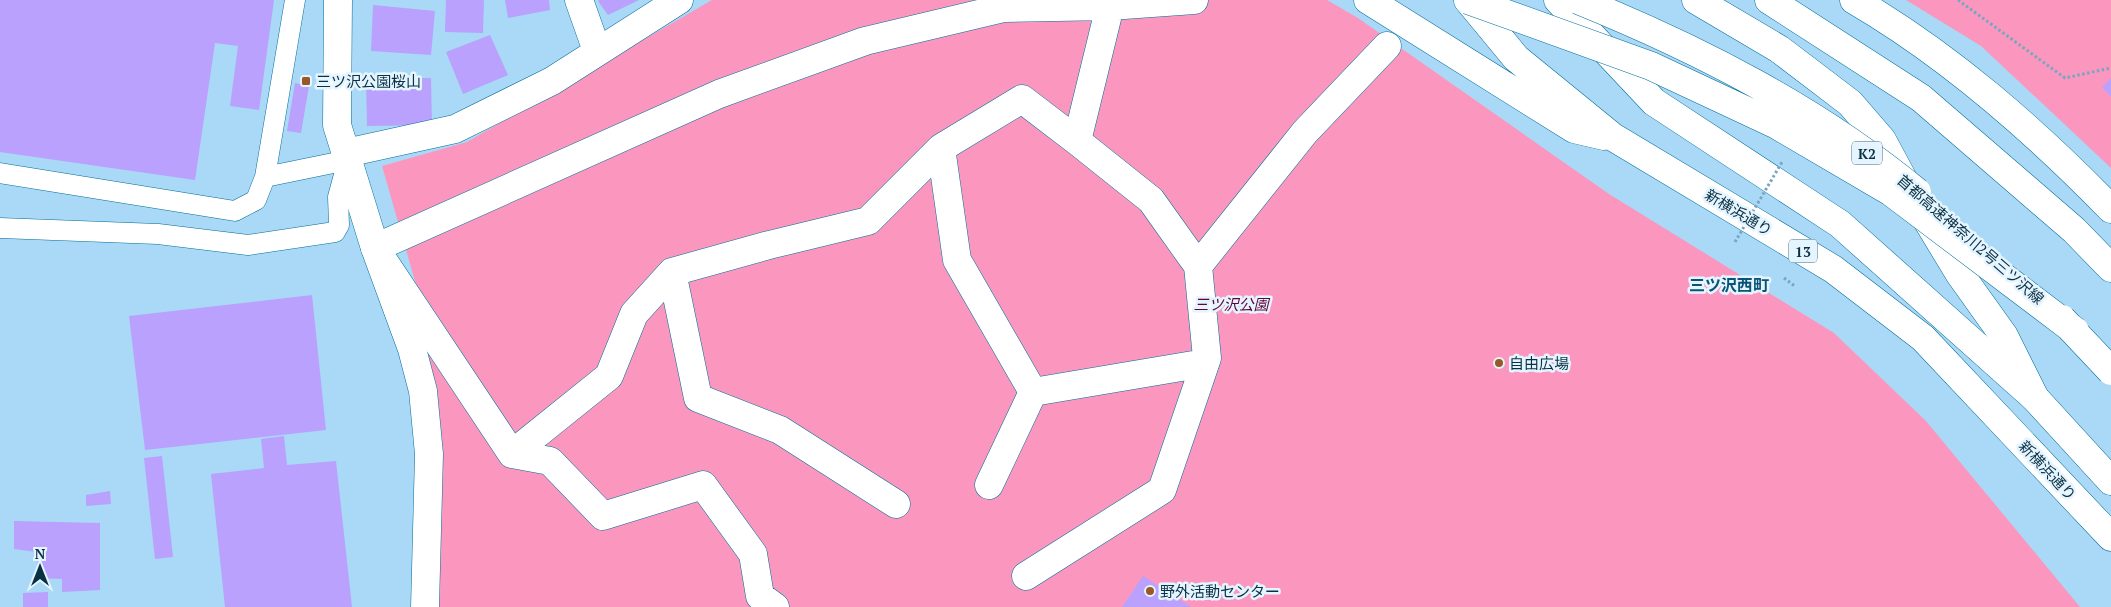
<svg xmlns="http://www.w3.org/2000/svg" width="2111" height="607" font-family="'PT Serif','Noto Sans JP',serif">
<rect width="100%" height="100%" fill="#a9d9f6"/>
<path fill="#fb97be" d="M712 0H1327L1358 18 1609 194 1834 333 1926 421 2080 607H421L430 536 429 330 382 166 467 142Z
M1906 0H2111V168L1981 46Z"/>
<path fill="#b9a1fd" d="M0 0H274L259 110 230 106 238 46 215 43 195 180 0 152Z
M446 0H484L483 33 445 32Z
M505 0H549L550 10 508 18Z
M599 0H639L608 15 598 1Z
M373 5 435 11 431 55 371 51Z
M490 35 508 75 463 94 446 52Z
M431 78 432 125 367 126 366 79Z
M2111 78V97L2102 87Z
M295 83 309 86 301 133 287 131Z
M312 295 326 430 145 450 129 316Z
M284 436 287 465 336 461 352 607H225L211 474 264 468 261 439Z
M162 456 173 557 155 559 144 458Z
M110 491 111 504 86 506V495Z
M14 521 100 523V590L62 592V579L38 578 37 552 14 549Z
M1143 576 1191 607H1122Z
M48 592V607H23V593Z"/>
<g fill="none" stroke-linecap="round" stroke-linejoin="round">
<defs>
<path id="lane" d="M0 173 235 211 256 200 265 177 295 0
M0 228 158 234 248 245 335 232 339 225 338 197 348 160 265 177"/>
<path id="street" d="M579 0 597 51
M1110 0V6L1077 141 1022 99 941 148 868 221 769 245 672 272 634 314 609 376 512 454 375 248 719 94 865 41 1004 8 1110 6 1194 0
M941 148 957 260 1033 392 989 485
M346 153 455 129 552 81 679 0
M1198 266 1305 132 1387 46
M672 272 698 398 780 430 896 504
M1033 392 1205 363
M512 454 550 461 603 516 703 485 753 554 760 596 775 607
M1026 576 1162 490 1207 358 1198 266 1151 200 1077 141"/>
<path id="secondary" d="M338 0 337 125 375 248 412 349 423 391 429 454 425 607"/>
<path id="primary" d="M1368 0 1574 129 1604 136
M1468 0 1516 58 1613 137 1833 269 1923 338 2111 537
M1558 0 1654 102 1840 224 2035 398 2111 481"/>
<path id="highway" d="M1696 0 1779 49 1850 103 1882 140 1910 192 1959 273 2004 336 2035 398
M1769 0 1921 98 2074 230 2111 268
M1854 0C1950 56 2034 130 2111 209"/>
</defs>
<use href="#lane" stroke="#026e9a" stroke-width="21"/>
<use href="#street" stroke="#026e9a" stroke-width="29"/>
<use href="#secondary" stroke="#026e9a" stroke-width="29"/>
<use href="#primary" stroke="#026e9a" stroke-width="29"/>
<use href="#highway" stroke="#026e9a" stroke-width="29"/>
<path stroke="#78a5bf" stroke-width="3" stroke-dasharray="2.5 2.5" stroke-linecap="butt" d="M1958 0 2065 78 2111 68
M1784 278 1796 287"/>
<use href="#lane" stroke="#fff" stroke-width="20"/>
<use href="#street" stroke="#fff" stroke-width="28"/>
<use href="#secondary" stroke="#fff" stroke-width="28"/>
<use href="#primary" stroke="#fff" stroke-width="28"/>
<use href="#highway" stroke="#fff" stroke-width="28"/>
<defs>
<path id="highway-bridge" d="M1468 0 1651 66 1775 124 1891 192 2075 331
M1578 0C1699 49 1816 109 1917 192
M2062 319 2111 371"/>
</defs>
<use href="#highway-bridge" stroke="#026e9a" stroke-width="29" stroke-linecap="butt"/>
<path stroke="#78a5bf" stroke-width="3" stroke-dasharray="2.5 2.5" stroke-linecap="butt" d="M1735 242 1782 162"/>
<use href="#highway-bridge" stroke="#fff" stroke-width="28"/>
</g>
<g fill="#9a5825" stroke="#e5f5ff" stroke-width="2">
<rect x="301" y="76" width="10" height="10" rx="2.5"/>
<circle cx="1499" cy="363" r="5"/>
<circle cx="1150" cy="591" r="5"/>
</g>
<g text-anchor="middle" dominant-baseline="central" stroke-width="5" stroke-linejoin="round" paint-order="stroke">
<g fill="#e5f5ff" stroke="#4c6b7b" stroke-width="1">
<rect x="1852" y="141.5" width="30" height="23" rx="4"/>
<rect x="1789" y="239.5" width="28" height="23" rx="4"/>
</g>
<g font-size="14" font-weight="bold" fill="#0a3043">
<text x="1867" y="153">K2</text>
<text x="1803" y="251">13</text>
</g>
<g font-size="15" fill="#0a3043" stroke="#e5f5ff" text-anchor="start">
<text x="316" y="81">三ツ沢公園桜山</text>
<text x="1509" y="363">自由広場</text>
<text x="1160" y="591">野外活動センター</text>
</g>
<g font-size="15" fill="#0a3043" stroke="#e5f5ff">
<text transform="translate(1739 212) rotate(31)">新横浜通り</text>
<text transform="translate(1971 239) rotate(41)">首都高速神奈川2号三ツ沢線</text>
<text transform="translate(2048 470) rotate(47)">新横浜通り</text>
</g>
<g font-size="15" font-style="italic" fill="#610537" stroke="#e5f5ff">
<text x="1231" y="304">三ツ沢公園</text>
</g>
<g font-size="16" font-weight="bold" fill="#095476" stroke="#e5f5ff">
<text x="1729" y="285">三ツ沢西町</text>
</g>
</g>
<g transform="translate(40 567)" stroke="#e5f5ff" stroke-width="4" paint-order="stroke">
<path d="M0-4L9 19L0 12L-9 19Z" fill="#0a3043"/>
<text y="-8" font-size="14" font-weight="bold" text-anchor="middle" fill="#0a3043">N</text>
</g>
</svg>
